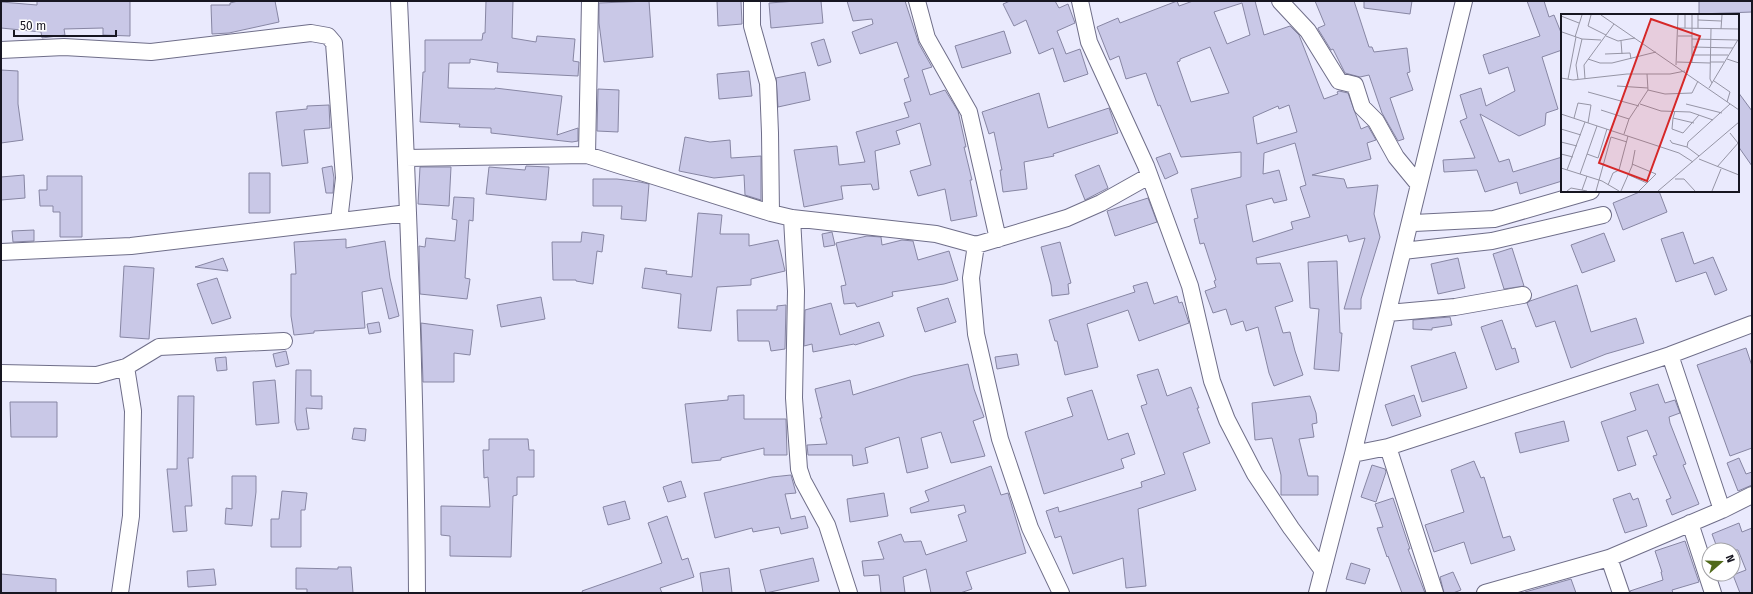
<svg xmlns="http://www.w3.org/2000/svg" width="1753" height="594" font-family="'Fira Sans',sans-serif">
<rect width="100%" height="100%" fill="#eaeafd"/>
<path fill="#c9c8e7" stroke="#8786a3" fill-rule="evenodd" d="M37 1H130V36L103 35V28L64 29 65 35 42 38 41 32 1 28V2L37 5Z
M238 1H275L279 22 229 33 212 34 211 5H230V3Z
M486 1H513L512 38 536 42 537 36 575 39 573 61 579 62 578 76 497 72 498 63 470 59V63H449L448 88 495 89V88L562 96 557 135 578 128V141L572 142 491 133V128L459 127 460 124 420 122 423 72H425V40H482L483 33H485Z
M649 1 653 57 604 62 599 23V3Z
M717 1H741L742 24 718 26Z
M797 1H821L823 23 771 28 769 3Z
M847 1H905L919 44 932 67 922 70 930 95 945 90 958 111 966 147H964L972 180H970L977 216 951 221 945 189 918 196 910 171 931 165 920 123 896 131 900 144 875 151 879 189 873 190 871 184 841 186 843 199 804 207 794 150 837 146 839 165 865 162 856 132 909 117 904 103 911 101 904 79 909 77 897 42 860 54 852 32 873 24 872 19 853 21Z
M1010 1H1055L1059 8 1068 4 1075 23 1057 31 1066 54 1080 49 1088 74 1064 82 1053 48 1039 54 1026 20 1014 26 1003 4Z
M1177 1 1179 6 1193 1H1255L1264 35 1290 26 1299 35 1324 99 1338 94 1337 92 1339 91 1348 93 1361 129 1368 126 1376 140 1367 143 1371 159 1312 175 1344 179 1347 188 1378 185 1374 214 1380 237 1361 299V309H1344L1365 238 1349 242 1347 235 1256 258 1257 264 1280 263 1293 301 1275 307 1283 333 1290 332 1295 351 1303 375 1274 386 1269 373 1258 327 1246 331 1243 321 1231 325 1226 309 1213 313 1205 291 1216 287 1214 281 1216 280 1204 243 1200 244 1194 219 1198 218 1191 189 1241 177V152L1181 157 1160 105 1158 106 1146 73 1126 79 1119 56 1110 60 1097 27 1118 18 1120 23ZM1242 3 1250 35 1227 44 1214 12ZM1210 47 1229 93 1191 102 1177 62 1180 61V59ZM1289 105 1297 132 1257 144 1253 117 1278 106 1279 109ZM1295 143 1306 185 1300 187 1310 217 1291 222 1293 229 1253 242 1246 205 1272 198 1274 203 1287 200 1279 170 1263 174 1264 153Z
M1315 1H1354L1369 47H1372L1374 52 1407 48 1410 72 1407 73 1413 90 1390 98 1404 139 1398 141 1382 113 1369 75 1360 77 1345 73 1333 49 1331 50 1318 29V28L1325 25Z
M1364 1H1412L1410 14 1364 8Z
M1527 1H1544L1549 17 1554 15 1562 35V50L1542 57 1558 109 1546 113 1545 125 1519 136 1480 114 1499 162 1509 159 1513 172 1562 157V181L1520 194 1517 182 1485 192 1477 170 1444 172 1443 160 1475 158 1460 121 1467 118 1460 95 1481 88 1486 106 1515 91 1508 67 1489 74 1483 55 1540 36Z
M1699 1H1752V12L1699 14Z
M1004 31 1011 53 962 68 955 46Z
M824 39 831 62 818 66 811 43Z
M1 70 18 71V104L23 140 1 143Z
M749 71 752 96 719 99 717 74Z
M805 72 810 100 778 107 776 78Z
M598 89 619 90 618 132 597 131Z
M1738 92 1752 111V166L1738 146Z
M1039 93 1048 128 1109 108 1118 133 1053 154 1054 156 1024 162 1027 189 1003 192 1000 170H1002L994 132 989 134 982 112Z
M329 105 330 128 304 130 308 163 282 166 276 112 307 109V106Z
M685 137 710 142 730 140 731 158 761 156V200L745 195 744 175 714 178 679 171Z
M1170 153 1178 173 1165 179 1156 158Z
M1099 165 1108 188 1085 200 1075 175Z
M332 166 334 178 333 193H326L322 168Z
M526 166 549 167 546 200 486 194 489 167 525 170Z
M420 167H451L449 206 418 204Z
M249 173H270V213H249Z
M24 175 25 198 1 200V177Z
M47 176H82V237H60V212H53V206H40L39 190H47Z
M593 179H617L640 182 649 184 646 221 621 219 622 206H593Z
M1642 191H1659L1667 212 1623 230 1613 203Z
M454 197 474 198 473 221 469 220 465 278 470 279 467 299 420 294 419 246 425 247 426 238 455 241 457 220 452 219Z
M1148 198 1157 222 1115 236 1107 211Z
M698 213 722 215 720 234H749V246L778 240 785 271 751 279V285L717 287 711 331 678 328 681 294 642 288 645 268 667 271 666 274 692 277Z
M34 230V241L13 242 12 231Z
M582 232 604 235 602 252 597 251 593 284 576 281V280H553L552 242H581Z
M832 232 835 245 824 247 822 234Z
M1683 232 1694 264 1713 257 1727 290 1715 295 1706 272 1676 282 1661 239Z
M1604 233 1615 261 1582 273 1571 245Z
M867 236 881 237 882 245 902 240 913 241 918 260 949 251 958 280 944 284 892 292 893 296 857 307 855 303 844 304 841 286 846 285 836 243Z
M346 239V248L385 241 390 278 399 316 389 319 382 288 362 292 365 328 314 331V333L294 335 291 316V274H296L294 242Z
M1060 242 1071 283 1068 284 1069 294 1052 296 1051 285 1041 247Z
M1512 248 1524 286 1504 289 1493 254Z
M223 258 228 271 195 267Z
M1458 258 1465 288 1438 294 1431 264Z
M1337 261 1340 333H1342L1339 371 1314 369 1319 309 1310 308 1308 262Z
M124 266 154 268 149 339 120 337Z
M217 278 231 318 212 324 197 284Z
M1147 282 1154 304 1177 296 1179 303 1182 302 1189 323 1139 341 1128 310 1087 324 1098 367 1065 375 1057 341H1055L1049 320 1135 292 1133 286Z
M1577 285 1591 332 1636 318 1644 343 1606 354 1571 368 1555 321 1536 327 1527 303 1530 301Z
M541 297 545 319 501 327 497 305Z
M948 298 956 322 925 332 917 308Z
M831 303 840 335 879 322 884 336 855 345 854 344 813 352 812 344 804 346 805 310Z
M786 305 785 349 771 351 769 341H738L737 310H777V306Z
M1450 317 1452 325 1432 328V330L1413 329V320Z
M1502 320 1512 349 1515 348 1519 362 1496 370 1481 327Z
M379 322 381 332 369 334 367 324Z
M421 323 473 330 470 355 454 353V382H423Z
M1746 348 1752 366V448L1730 456 1697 365Z
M286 351 289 364 276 367 273 354Z
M1455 352 1467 388 1422 402 1411 366Z
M1017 354 1019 365 997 369 995 357Z
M226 357 227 370 217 371 215 358Z
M968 364 974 389 984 417 973 421 985 456 951 463 941 432 921 438 928 468 907 473 899 437 865 448 868 463 853 466 852 455H808L807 445 827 444 820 418H822L815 389 850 380 853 395 913 376Z
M1158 369 1167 396 1191 387 1199 408H1197L1210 443 1183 453 1196 490 1138 509 1146 586 1126 588 1123 558 1073 574 1061 536 1055 538 1046 511 1058 507 1059 512 1099 500 1142 487 1141 482 1165 474 1141 406 1147 404 1137 375Z
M296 370H311V396H322V409L306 408 309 429 297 430 295 422Z
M275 380 279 423 256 425 253 382Z
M1658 384 1665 403 1675 400 1680 413 1669 417 1670 423 1686 464 1683 465 1699 504 1672 515 1666 500 1671 498 1653 456 1657 455 1647 430 1627 437 1636 465 1618 471 1601 422 1636 410 1630 393Z
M1092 390 1108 440 1128 433 1135 454 1121 459 1124 468 1044 494 1025 432 1073 416 1067 398Z
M744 395V419H786L787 455H764V448L721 458V460L692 463 685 404 728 400V396Z
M1414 395 1421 416 1392 426 1385 405Z
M178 396H194L193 458H188L192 506H185L187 531 173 532 167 469H177Z
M1310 396 1316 413 1317 423 1312 424 1314 437 1299 439 1308 476H1318V495H1281V475L1272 438 1255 440 1252 403Z
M10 402H57V437H11Z
M1564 421 1569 441 1520 453 1515 433Z
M354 428 366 429 365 441 352 439Z
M489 439H528L529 450H534V477H517V495L513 496 511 557 450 556V536L441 535V506L490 507 488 477 484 478 483 450H489Z
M1739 458 1746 474 1752 472V485L1738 491 1727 463Z
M1474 461 1481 478 1484 477 1503 538 1510 536 1515 550 1471 564 1464 542 1434 552 1425 525 1464 512 1451 470Z
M1372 465 1385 469 1386 472 1376 502 1361 497Z
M991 466 1001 495 1008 493 1026 553 966 572 972 589 960 593H931L926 569 903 577 905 593H881L879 575 864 576 862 561 884 559 878 542 901 534 904 542 921 541 926 555 967 541 958 515 966 512 964 505 911 513 910 508 929 501 925 491Z
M791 475 796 493 785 494 791 519 805 516 808 528 781 534 779 527 753 532 752 528 715 538 704 493 772 477Z
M232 476H256V492L252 526 225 524 226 508 232 509Z
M681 481 686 497 668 502 663 487Z
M282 491 307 493 305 510H301V547H271V519H279Z
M884 493 888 516 850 522 847 499Z
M1630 493 1633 500 1638 498 1647 526 1625 533 1613 499Z
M1393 498 1410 549H1408L1425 593H1402L1388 556 1387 557 1377 528 1383 527 1375 504Z
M625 501 630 519 608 525 603 507Z
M667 516 682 560 688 558 694 577 660 588 662 593H583L582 591 662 563 648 523Z
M1739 523 1742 532 1752 528V593H1740L1733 575 1746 570 1738 550H1718L1712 534Z
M1685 541 1699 582 1672 590 1673 593H1631L1630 591 1663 580 1661 572H1662L1655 551Z
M813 558 819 581 766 593 760 570Z
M1351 563 1370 569 1365 584 1346 579Z
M338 567H351L353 593H307V589H296V568L338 569Z
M729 568 732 593H703L700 573Z
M214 569 216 585 188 587 187 571Z
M1453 572 1461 590 1453 593H1444L1440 577Z
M1 574 56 579V593H1Z
M1571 579 1576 593H1525V592Z"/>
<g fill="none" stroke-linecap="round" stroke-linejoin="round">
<defs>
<path id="minor" d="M399 1C408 198 416 396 417 593
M752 1V26L768 83 770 133 771 213
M917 1 927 38 969 112 998 239
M1080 1 1089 42 1146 166 1190 286 1212 381 1227 420 1255 474 1291 528 1323 571
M1280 1 1308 31 1339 81 1355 85 1362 107 1376 121 1396 157 1419 185
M1 50 64 47 151 52 311 33 328 36 334 43 344 178 339 221
M587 155 590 1
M406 158 587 155 771 213 792 218 936 234 976 245 1067 218 1101 203 1149 176
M792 218 796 291 794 398 799 469 803 481 827 525 849 593
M1414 223 1494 219 1591 191
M976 245 971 278 976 334 1000 439 1030 528 1061 593
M1403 251 1492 241 1603 215
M1 252 131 246 408 213
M1388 313 1455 307 1523 295
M1670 355 1722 510
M1 373 97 375 126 367 159 347 284 341
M1388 447 1435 593
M1353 454 1388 447 1670 355 1752 324
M1690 523 1713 593
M1609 558 1621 593
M120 593 131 516 133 411 126 367
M1317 593 1353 454 1464 1
M1485 593 1609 558 1722 510 1752 495"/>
</defs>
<use href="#minor" stroke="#6f6e89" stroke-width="18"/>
<use href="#minor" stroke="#fff" stroke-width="16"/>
</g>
<g transform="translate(1561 14)">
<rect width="178" height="178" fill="#eaeafd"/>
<path fill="none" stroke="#9695a5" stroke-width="1" d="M30 1 27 12 45 21M40 1 178 96M0 2 18 9M137 6 160 7M117 14 178 15M124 14V1M137 14V1M150 15 149 65 151 69M160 15 161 1M1 18 21 25 40 26M45 22 57 27 74 24M117 22H131M14 23 21 1M131 25 176 26M60 27 61 40M132 33 172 34M44 40 69 39 70 45M131 41H167M27 45 39 49H51L95 38M166 45 178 49M116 48 149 49M149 48H163M131 49V1M115 51 117 1M0 64 12 66 66 60H109L124 57M7 65 15 23M17 65 15 51 21 25M24 65 23 51 53 10M153 67 169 78 166 88M56 72 87 74M148 74 178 24M87 76 104 80 131 79 137 67M27 78 78 92M79 90 100 97 129 98 152 106M125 90 161 99M40 96 68 105M114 97 112 104 133 109M0 100 118 139 132 148M13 104 17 89 30 91 27 109M112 104 111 115 122 119 138 101M0 115 20 121M169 119 177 129M63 120 68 105 87 76 86 60M109 126 111 129 126 133M0 128 16 132M0 140 12 143M26 140 37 144 46 115M138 142 126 133 127 128 169 90M138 145 178 161M71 150 95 160 78 177M156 153 178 128M0 154 41 167 58 177M6 156 24 108M19 160 36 112M68 161 86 169M114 165H123L134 177M47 171 52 159 58 156 67 122M21 176 26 162M6 177 10 174 26 177M35 177 50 123 66 128M60 177 71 152 74 136M97 177 178 108M151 177 160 155"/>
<path fill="#d62828" fill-opacity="0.15" stroke="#d62828" stroke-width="2" d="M90 5 139 22 86 167 38 149Z"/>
<rect width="178" height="178" fill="none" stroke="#171621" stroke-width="2"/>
</g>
<rect width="1753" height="594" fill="none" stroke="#171621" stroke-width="4"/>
<g transform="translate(1721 562) rotate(70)"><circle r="19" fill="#ffffff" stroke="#a2a2a6"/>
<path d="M0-3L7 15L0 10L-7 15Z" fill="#50691a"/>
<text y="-6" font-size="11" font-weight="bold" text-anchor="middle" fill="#171621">N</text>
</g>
<path d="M14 30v6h102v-6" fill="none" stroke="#171621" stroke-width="2"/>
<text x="20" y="30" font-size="12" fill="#171621" stroke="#ffffff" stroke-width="3" paint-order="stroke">50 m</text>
</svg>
